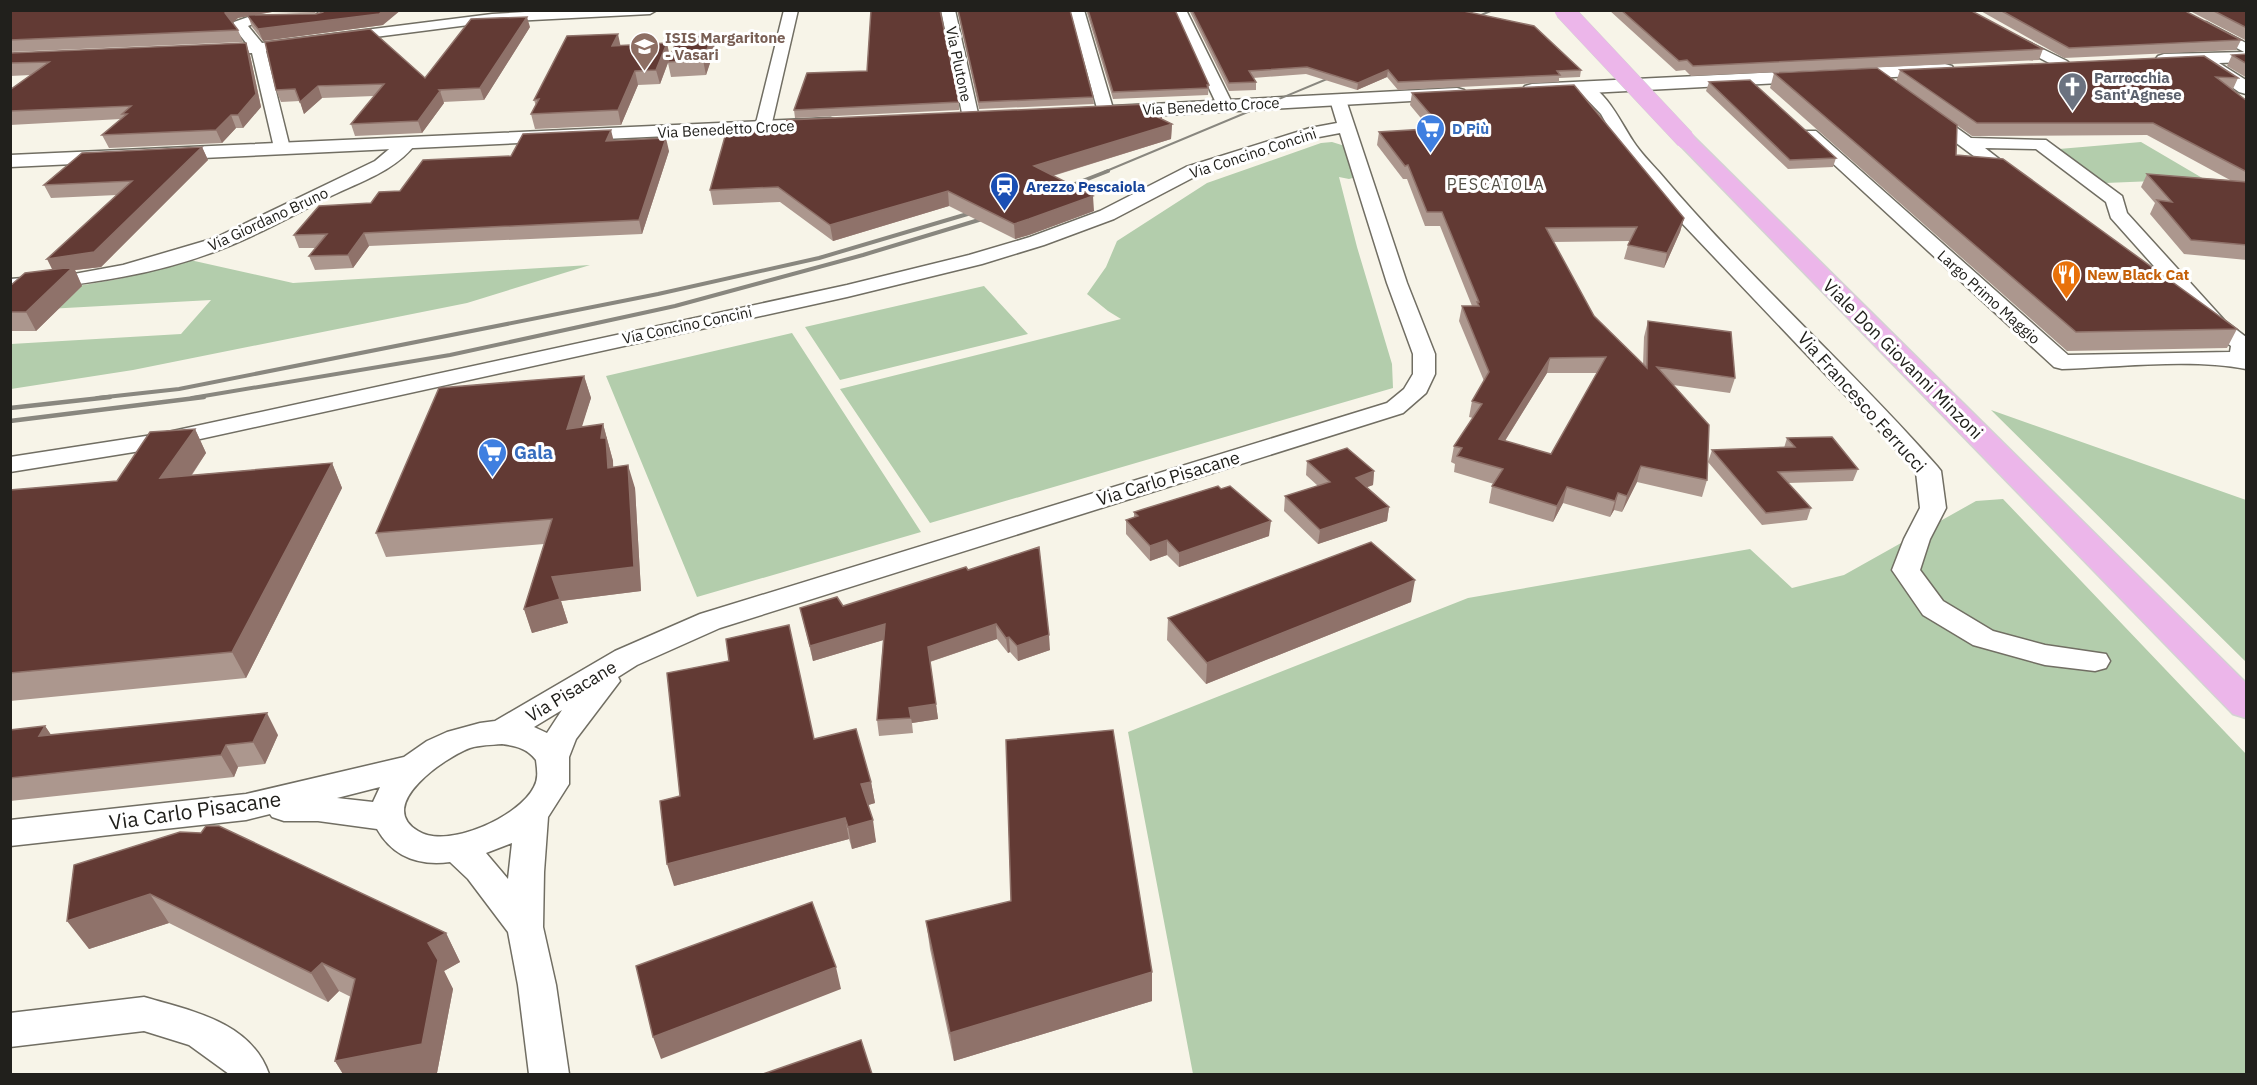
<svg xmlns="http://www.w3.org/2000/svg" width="2257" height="1085" font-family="'IBM Plex Sans',sans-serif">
<rect width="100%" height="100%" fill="#f7f4e8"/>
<path fill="#b3cdac" d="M1332 142 1345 146 1356 177 1349 179 1339 177 1357 247 1392 364 1393 388 930 523 840 389 1121 319 1108 311 1087 294 1106 267 1117 241 1207 183 1321 143Z
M2141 142 2204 179 2105 183 2059 149Z
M190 260 293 283 590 265 467 303 133 370 11 389V344L181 334 211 300 11 311 54 290 119 279Z
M984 286 1028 334 840 380 805 327Z
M792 333 921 532 697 597 606 376Z
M1991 410 2246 500V662Z
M2003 499 2246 754V1074H1193L1128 732 1468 598 1750 549 1792 588 1844 575 1976 501Z"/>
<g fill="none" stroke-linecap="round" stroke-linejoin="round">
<defs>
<path id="street" d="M321 10H337L325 22 320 23 253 24 248 26 262 43 492 14 558 10H657L650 14 492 22 266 51 290 148 287 152H275L252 53 212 54 205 50 212 46 247 44 232 25 234 22 251 16 316 15Z
M784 10H798L771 127 763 132 755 127Z
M941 10H955L979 118 977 121 971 123 963 118Z
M1070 10H1084L1114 112 1112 115H1100L1098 112Z
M1172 10H1186L1233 105 1231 108 1225 110 1217 105Z
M2206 22 2246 43V53L2201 29 2199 26Z
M2010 33 2067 61 2070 64 2067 67H2057L2005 40 2003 37Z
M1584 83C1606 89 1621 123 1633 141 1640 152 1650 162 1659 172 1746 275 1848 365 1937 466L1941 471 1946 508 1930 539 1920 570 1943 601 1993 631 2045 645 2106 654 2110 661 2106 668 2095 671 2045 665 1973 645 1923 615 1892 570 1904 539 1920 508 1916 472 1885 437 1678 219 1620 148 1601 114 1576 88Z
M1338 95 1346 100 1407 283 1435 354V374L1426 393 1403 413 720 628 637 665 618 677 620 681 576 739 569 757V784L548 817 544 872 543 927 556 985 569 1074H529L518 985 508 932 468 879 450 862C419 866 393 857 377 829L318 821H284L272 817 270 814 246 820 10 846V820L246 794 404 757 427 741 447 732 480 723 495 721 615 651 700 614 1387 403 1404 389 1413 374V354L1387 283 1340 133 1319 137 1198 175 1114 219 1044 245 982 264 847 297 159 448 10 472V457L159 434 847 285 969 255 1030 237 1100 211 1186 167 1310 128 1337 123 1330 100ZM562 710 547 733 534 727ZM502 744C516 746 527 748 536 760 537 769 539 778 534 787 520 816 448 850 418 831 374 805 446 757 470 748 480 745 491 745 502 744ZM380 787 373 802 337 798ZM512 843 508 879 486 853Z
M1926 108 1932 110 1971 138 2046 140 2122 196 2127 213 2225 321 2246 337V369C2193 358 2118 367 2062 369L2054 367 1802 135 1804 131H1816L2068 355 2230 352 2231 346 2195 319 2192 314 2194 311 2111 218 2106 202 2036 149 1985 148 2025 179 2022 183H2010L1920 116 1918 113Z
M407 138 413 139 416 143C397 170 360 182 331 196 297 213 264 232 229 246 159 275 85 285 10 291V279L74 274 123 265 215 238 375 161 401 139Z
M144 997C192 1011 251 1022 269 1074H229L189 1045 144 1031 10 1047V1013Z"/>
<path id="secondary" d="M2246 52V62L2219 63 2246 80V94L2239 92 2199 64H2158L2155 60 2158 56 2164 54Z
M1945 64 1952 66 1954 70 1952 74 1532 96 1525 94 1522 90 1525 86 1532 84Z
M1457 88 1464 90 1467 94 1464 98 1113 118 1106 116 1103 112 1106 108 1113 106Z
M830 118 837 120 840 124 837 128 10 167V155Z"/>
<path id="primary" d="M1685 133 1692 135 2246 683V718L2233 714 1678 143 1675 139 1678 135Z"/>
</defs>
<use href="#street" stroke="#716e63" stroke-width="3"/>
<use href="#secondary" stroke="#716e63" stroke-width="3"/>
<use href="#primary" stroke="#d3d2d2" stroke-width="3"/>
<use href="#street" fill="#fff" fill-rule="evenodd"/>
<use href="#secondary" fill="#fff" fill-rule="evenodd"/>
<use href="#primary" fill="#ecb6ea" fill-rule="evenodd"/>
<path stroke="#89877f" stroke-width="2" d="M1467 21 1493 10
M1104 172 1339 74"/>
<path stroke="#89877f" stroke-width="4" d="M1057 191 1108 171
M97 398 179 389 658 294 819 258 981 210
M192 398 450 355 675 306 863 255 992 216"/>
<path stroke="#89877f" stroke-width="4.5" d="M10 408 110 397
M10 421 204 397"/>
<defs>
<path id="primary-bridge" d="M1564 10 1685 139"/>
</defs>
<use href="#primary-bridge" stroke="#d3d2d2" stroke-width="20" stroke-linecap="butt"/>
<use href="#primary-bridge" stroke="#ecb6ea" stroke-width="19"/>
</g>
<path fill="#ac978e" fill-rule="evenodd" d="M10 10H318L315 13 272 12 254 15 383 25 263 41 252 27 248 16 238 18 232 23 238 30 243 42 10 52Z
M957 10H1070L1093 97 1094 104 979 109Z
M1086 10H1175L1209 85 1208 95 1113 99Z
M1189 10H1459L1581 70 1580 77 1559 78V82L1398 90 1387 77 1357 90 1306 74 1253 78 1256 82V90L1229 91Z
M1609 10H1970L2043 49 2039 60 1691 76 1685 70 1676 71Z
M1979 10H2247V41L2190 11 2188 12 2241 40 2236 50 2064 58Z
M530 27 484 100 443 102 444 103 422 133 355 136 351 124 374 96 322 98 304 114 300 101 281 102 276 90 425 78Z
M620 45 670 57 715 48 706 75 671 77 668 63 660 84 638 85 621 125 535 129 531 114 536 106 534 100Z
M10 53 250 55 261 107 243 128H236L222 143 109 148 102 135 121 119 10 125V90L31 75 10 76Z
M2247 54V78L2227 66 2232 55Z
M2204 56 2238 78 2233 89 2247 101V260L2184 254 2150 214 2155 203 2141 187 2147 174 2230 180 2147 135 1972 136 1896 82 1900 70Z
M867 71 959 102V110L795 118 794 110Z
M1774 73 1956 155 2237 329 2227 348 2067 351 1770 88Z
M1709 82 1836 158 1833 167 1788 169 1706 91Z
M1412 93 1684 218 1680 232 1664 268 1624 259 1628 245 1630 241 1553 242 1594 316 1643 365 1644 337 1648 321 1735 378 1730 393 1673 385 1707 480 1702 497 1637 482 1622 512 1614 510 1610 517 1563 503 1553 522 1489 503 1492 486 1494 484 1454 472 1455 464 1451 462 1454 446 1473 418 1469 417 1472 401 1484 381 1459 321 1462 306H1472L1440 226H1425L1407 179H1403L1377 145 1379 132 1430 129 1410 105ZM1547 373H1598L1551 454 1505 441Z
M1172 124 1171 139 1053 176 1094 211 1029 235 1015 239 949 206 833 241 780 202 713 205 710 190Z
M614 141 669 151 642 234 369 246 353 268 315 270 309 256 316 248H299L294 235 400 191 511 156Z
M202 147 208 160 101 267 75 270 82 286 36 331H10V312L52 270 117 195 51 198 44 185Z
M584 376 591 398 581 427 603 424 613 461V467L635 488 641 591 561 601 568 623 532 633 524 609 544 544 386 557 376 533Z
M195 429 206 453 192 475 332 463 342 488 246 678 10 701V490L117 481Z
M1787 438 1858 469 1853 481 1788 483 1811 508 1807 520 1762 525 1708 462 1712 450 1784 448Z
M1307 461 1374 471 1373 485 1367 487 1389 507 1387 521 1318 544 1284 511 1285 496 1318 486 1306 475Z
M1134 512 1269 536 1179 567 1167 555 1150 561 1126 534V520L1134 517Z
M968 570 1050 650 1018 661 1010 652 1008 653 997 639 930 662 938 719 912 723 913 733 879 736 877 720 883 640 813 661 800 608 843 606Z
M1411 602 1206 684 1167 640 1168 618Z
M45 726 51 735H278L265 764 238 767 234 777 10 801V730Z
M814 739 871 782 875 803 868 805 876 842 852 849 849 839 674 886Z
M74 865 446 933 460 962 444 971 453 989 437 1073 427 1074H343L335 1061 351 997 339 991 328 1002 169 923 89 949Z
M926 921 1152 972V1001L954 1061 930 949Z"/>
<path fill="#8f726a" d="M229 10H271L272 12 238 18 230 25 225 13Z
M384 10H401L383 25 263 41 258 29Z
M527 17 530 27 484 100 480 88Z
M618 34 621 48 612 46Z
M713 34 715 48 706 75 703 60Z
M246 43 250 55 261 107 243 128 238 115Z
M667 43 670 57 660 84 656 70Z
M1388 70 1387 77 1357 90 1358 83Z
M635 71 638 85 621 125 618 110Z
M318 86 322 98 304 114 300 102Z
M440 91 444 103 422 133 418 121Z
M1162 111V125L1151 114Z
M231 115 236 128 222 143 216 130Z
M1172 124 1171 139 1035 181 1034 166Z
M611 130 614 142 606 141Z
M666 138 669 151 642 234 639 220Z
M202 147 208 160 101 267 75 270 82 286 36 331 26 312 54 273 47 259Z
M948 191 949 206 833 241 830 225Z
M1093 196 1094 211 1029 235 1015 239 1014 224Z
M1684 218 1680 232 1664 268 1667 253Z
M364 233 369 246 353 268 348 255Z
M1550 358 1547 373 1496 455 1499 439Z
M584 376 591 398 574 452 567 429Z
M603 424 613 461 614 491 608 468 601 438Z
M195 429 206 453 173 502 160 478Z
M332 463 342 488 246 678 232 652Z
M628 465 635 488 641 591 561 601 568 623 532 633 524 609 552 577Z
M1641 466 1637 482 1622 512 1627 496Z
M1374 471 1373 485 1354 492 1356 478Z
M1567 487 1563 503 1553 522 1557 506Z
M1618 493 1614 510 1610 517 1615 501Z
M1389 507 1387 521 1318 544 1320 530Z
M1271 521 1269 536 1179 567V553Z
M1167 540V555L1150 561V546Z
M1415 580 1411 602 1206 684 1207 663Z
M885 624 887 639 813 661 810 646Z
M996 624 997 639 929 662 928 647Z
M1049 635 1050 650 1018 661 1017 646Z
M1009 637 1010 652 1008 653 1006 638Z
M936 704 938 719 912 723 909 708Z
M267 713 278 735 265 764 253 742Z
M45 726 60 748 39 736Z
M226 745 238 767 234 777 221 755Z
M871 782 875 803 865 806 861 784Z
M845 818 849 839 674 886 667 864Z
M873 820 876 842 852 849 848 827Z
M150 894 169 923 89 949 67 921Z
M446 933 460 962 444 971 453 989 437 1073 427 1074H343L335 1061 428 943Z
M322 963 339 991 328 1002 311 973Z
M836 967 841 989 661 1059 653 1037Z
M1152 972V1001L954 1061 950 1033Z"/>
<path fill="#623a34" stroke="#8f726a" stroke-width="1.5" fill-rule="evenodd" d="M10 10H229L225 13 238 30 10 40Z
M324 10H384L379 14 258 29 247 15 316 14 323 12Z
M871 10H940L959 102 794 110 807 73 867 71Z
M958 10H1070L1093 97 979 102Z
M1088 10H1175L1209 85H1207L1208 88 1113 92Z
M1192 10H1459L1534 26 1581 70 1557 71 1560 75 1398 82 1388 70 1358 83 1307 67 1249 71 1256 82 1229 83Z
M1621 10H1970L2043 49 1693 66 1687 60 1679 61Z
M2000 10H2186L2187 12 2241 40 2069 48Z
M2212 10H2247V28Z
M527 17 480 88 439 90 440 91 418 121 351 124 384 84 318 86 300 102 295 89 276 90 265 42 370 29 425 78 471 19Z
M618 34 612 46 667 43 656 70 635 71 618 110 531 114 539 99 534 100 567 36Z
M713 34 703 60 668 62 679 35Z
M246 43 256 94 238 115H231L216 130 102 135 127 114H122L131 106 10 111V90L49 62 10 63V53Z
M2247 54V64L2232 55Z
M2204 56 2238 78 2216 77 2247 101V172L2153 123H1977L1900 70Z
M1877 68 1957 125 1956 155 2003 159 2237 329 2076 332 1774 73Z
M1750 80 1836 158 1790 160 1709 82Z
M1574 85 1684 218 1667 253 1628 245 1637 227 1546 228 1594 316 1647 368 1648 321 1731 332 1735 378 1657 367 1709 425 1707 480 1641 466 1627 496 1618 493 1615 501 1567 487 1557 506 1492 486 1503 469 1457 456 1462 448 1454 446 1482 404 1472 401 1489 372 1462 306H1479L1477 302H1479L1442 212H1427L1408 165 1405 166 1379 132 1442 128 1412 93ZM1606 357 1551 454 1499 439 1550 358Z
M1149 104 1162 111 1151 114 1172 124 1034 166 1093 196 1029 219 1014 224 948 191 830 225 778 187 710 190 726 133 783 131 787 120Z
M611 130 606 141 666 138 639 220 364 233 348 255 309 256 327 234 294 235 319 206 371 203 379 192 400 191 423 160 511 156 523 134Z
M202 147 94 252 47 259 132 181 44 185 82 153Z
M2147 174 2247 182V245L2191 240 2157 200 2172 202Z
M73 267 26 312H10V286L25 273Z
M584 376 567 429 603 424 601 438H606L608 468 628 465 634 567 552 577 560 599 524 609 552 519 376 533 439 388Z
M195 429 160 478 332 463 232 652 10 673V490L117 481 150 432Z
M1832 437 1858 469 1778 472 1811 508 1766 513 1712 450 1795 447 1787 438Z
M1347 448 1374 471 1356 478 1389 507 1320 530 1285 496 1330 482 1307 461Z
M1218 486 1221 489 1230 486 1271 521 1179 553 1167 540 1150 546 1126 520 1138 516 1134 512Z
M1371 542 1415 580 1207 663 1168 618Z
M1039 547 1049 635 1017 646 1009 637 1006 638 996 624 928 647 936 704 909 708 911 718 877 720 885 624 810 646 800 608 837 597 843 606 966 567 968 570Z
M789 625 814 739 856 729 871 782 861 784 873 820 848 827 845 818 667 864 660 801 680 796 667 673 729 661 726 639Z
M267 713 253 742 226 745 221 755 10 778V730L45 726 39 736Z
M1113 730 1152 972 950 1033 926 921 1011 901 1006 740Z
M206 826H219L446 933 428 943 438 960 422 1044 335 1061 355 979 322 963 311 973 150 894 67 921 74 865 180 832 201 833Z
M812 902 836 967 653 1037 636 966Z
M861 1040 872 1074H763Z"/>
<defs>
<symbol id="university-pin" viewBox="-11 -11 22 30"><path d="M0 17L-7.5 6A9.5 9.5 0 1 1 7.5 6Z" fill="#8d6e63" stroke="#fff"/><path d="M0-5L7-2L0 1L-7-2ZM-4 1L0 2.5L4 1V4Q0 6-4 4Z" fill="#fff"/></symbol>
<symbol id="church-pin" viewBox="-11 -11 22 30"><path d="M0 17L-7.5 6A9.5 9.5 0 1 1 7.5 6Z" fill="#6b7280" stroke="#fff"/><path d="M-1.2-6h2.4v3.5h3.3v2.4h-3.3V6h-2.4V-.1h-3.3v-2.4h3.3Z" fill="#fff"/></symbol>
<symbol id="supermarket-pin" viewBox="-11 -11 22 30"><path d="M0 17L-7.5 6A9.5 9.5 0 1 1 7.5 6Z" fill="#3f7fe0" stroke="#fff"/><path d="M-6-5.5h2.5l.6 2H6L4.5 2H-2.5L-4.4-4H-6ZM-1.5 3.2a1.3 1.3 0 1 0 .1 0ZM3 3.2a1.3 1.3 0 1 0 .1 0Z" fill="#fff"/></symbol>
<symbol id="station-pin" viewBox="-11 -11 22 30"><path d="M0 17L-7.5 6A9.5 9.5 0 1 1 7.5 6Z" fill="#1a4fb4" stroke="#fff"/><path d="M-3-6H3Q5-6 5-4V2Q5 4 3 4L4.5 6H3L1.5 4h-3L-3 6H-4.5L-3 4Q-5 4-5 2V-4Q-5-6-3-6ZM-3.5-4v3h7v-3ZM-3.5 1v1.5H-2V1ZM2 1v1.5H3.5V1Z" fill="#fff"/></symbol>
<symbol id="restaurant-pin" viewBox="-11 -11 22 30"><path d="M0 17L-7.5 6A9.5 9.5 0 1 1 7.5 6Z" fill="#e8710a" stroke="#fff"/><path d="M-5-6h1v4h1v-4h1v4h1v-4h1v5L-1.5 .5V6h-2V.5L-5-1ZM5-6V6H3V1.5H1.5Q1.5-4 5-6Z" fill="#fff"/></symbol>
</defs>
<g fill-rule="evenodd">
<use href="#university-pin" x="628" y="30" width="33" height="45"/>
<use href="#church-pin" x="2056" y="70" width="33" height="45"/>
<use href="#supermarket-pin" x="1414" y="112" width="33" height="45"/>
<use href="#station-pin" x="988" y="170" width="33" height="45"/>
<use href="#restaurant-pin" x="2050" y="258" width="33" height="45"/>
<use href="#supermarket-pin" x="476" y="436" width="33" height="45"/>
</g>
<g text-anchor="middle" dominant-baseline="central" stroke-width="6" stroke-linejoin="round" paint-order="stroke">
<g font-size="15" font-weight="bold" fill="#785e54" stroke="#fff" text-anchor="start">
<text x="665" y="37">ISIS Margaritone<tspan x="665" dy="17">- Vasari</tspan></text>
</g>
<g font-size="15" fill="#21201c" stroke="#fff">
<text transform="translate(959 64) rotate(78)">Via Plutone</text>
<text transform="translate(1211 106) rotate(-3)">Via Benedetto Croce</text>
<text transform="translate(726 129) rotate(-3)">Via Benedetto Croce</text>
<text transform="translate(1253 153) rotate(-18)">Via Concino Concini</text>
<text transform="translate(268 219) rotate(-25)">Via Giordano Bruno</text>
<text transform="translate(1989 297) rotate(42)">Largo Primo Maggio</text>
<text transform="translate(687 325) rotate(-12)">Via Concino Concini</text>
</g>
<g font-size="15" font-weight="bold" fill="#5b616d" stroke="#fff" text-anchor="start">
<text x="2094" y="77">Parrocchia<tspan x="2094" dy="17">Sant'Agnese</tspan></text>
</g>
<g font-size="15" font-weight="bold" fill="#366cbe" stroke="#fff" text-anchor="start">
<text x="1452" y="128">D Più</text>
</g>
<g font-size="15" font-weight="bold" fill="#164399" stroke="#fff" text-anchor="start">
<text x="1026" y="186">Arezzo Pescaiola</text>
</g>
<g font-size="15" font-weight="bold" fill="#c56008" stroke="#fff" text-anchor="start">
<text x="2087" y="274">New Black Cat</text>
</g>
<g font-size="16" letter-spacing="1.5" fill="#514e44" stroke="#fff">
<text x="1496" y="184">PESCAIOLA</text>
</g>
<g font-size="18" fill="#21201c" stroke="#fff">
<text transform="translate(1903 359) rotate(45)">Viale Don Giovanni Minzoni</text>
<text transform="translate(1862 402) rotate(48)">Via Francesco Ferrucci</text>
<text transform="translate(1168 478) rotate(-17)">Via Carlo Pisacane</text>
<text transform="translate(571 691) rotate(-31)">Via Pisacane</text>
</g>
<g font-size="18" font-weight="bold" fill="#366cbe" stroke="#fff" text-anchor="start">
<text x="514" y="452">Gala</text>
</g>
<g font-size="21" fill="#21201c" stroke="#fff">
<text transform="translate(195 810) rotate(-8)">Via Carlo Pisacane</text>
</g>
</g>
<rect width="2257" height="1085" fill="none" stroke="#21201c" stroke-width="24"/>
</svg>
